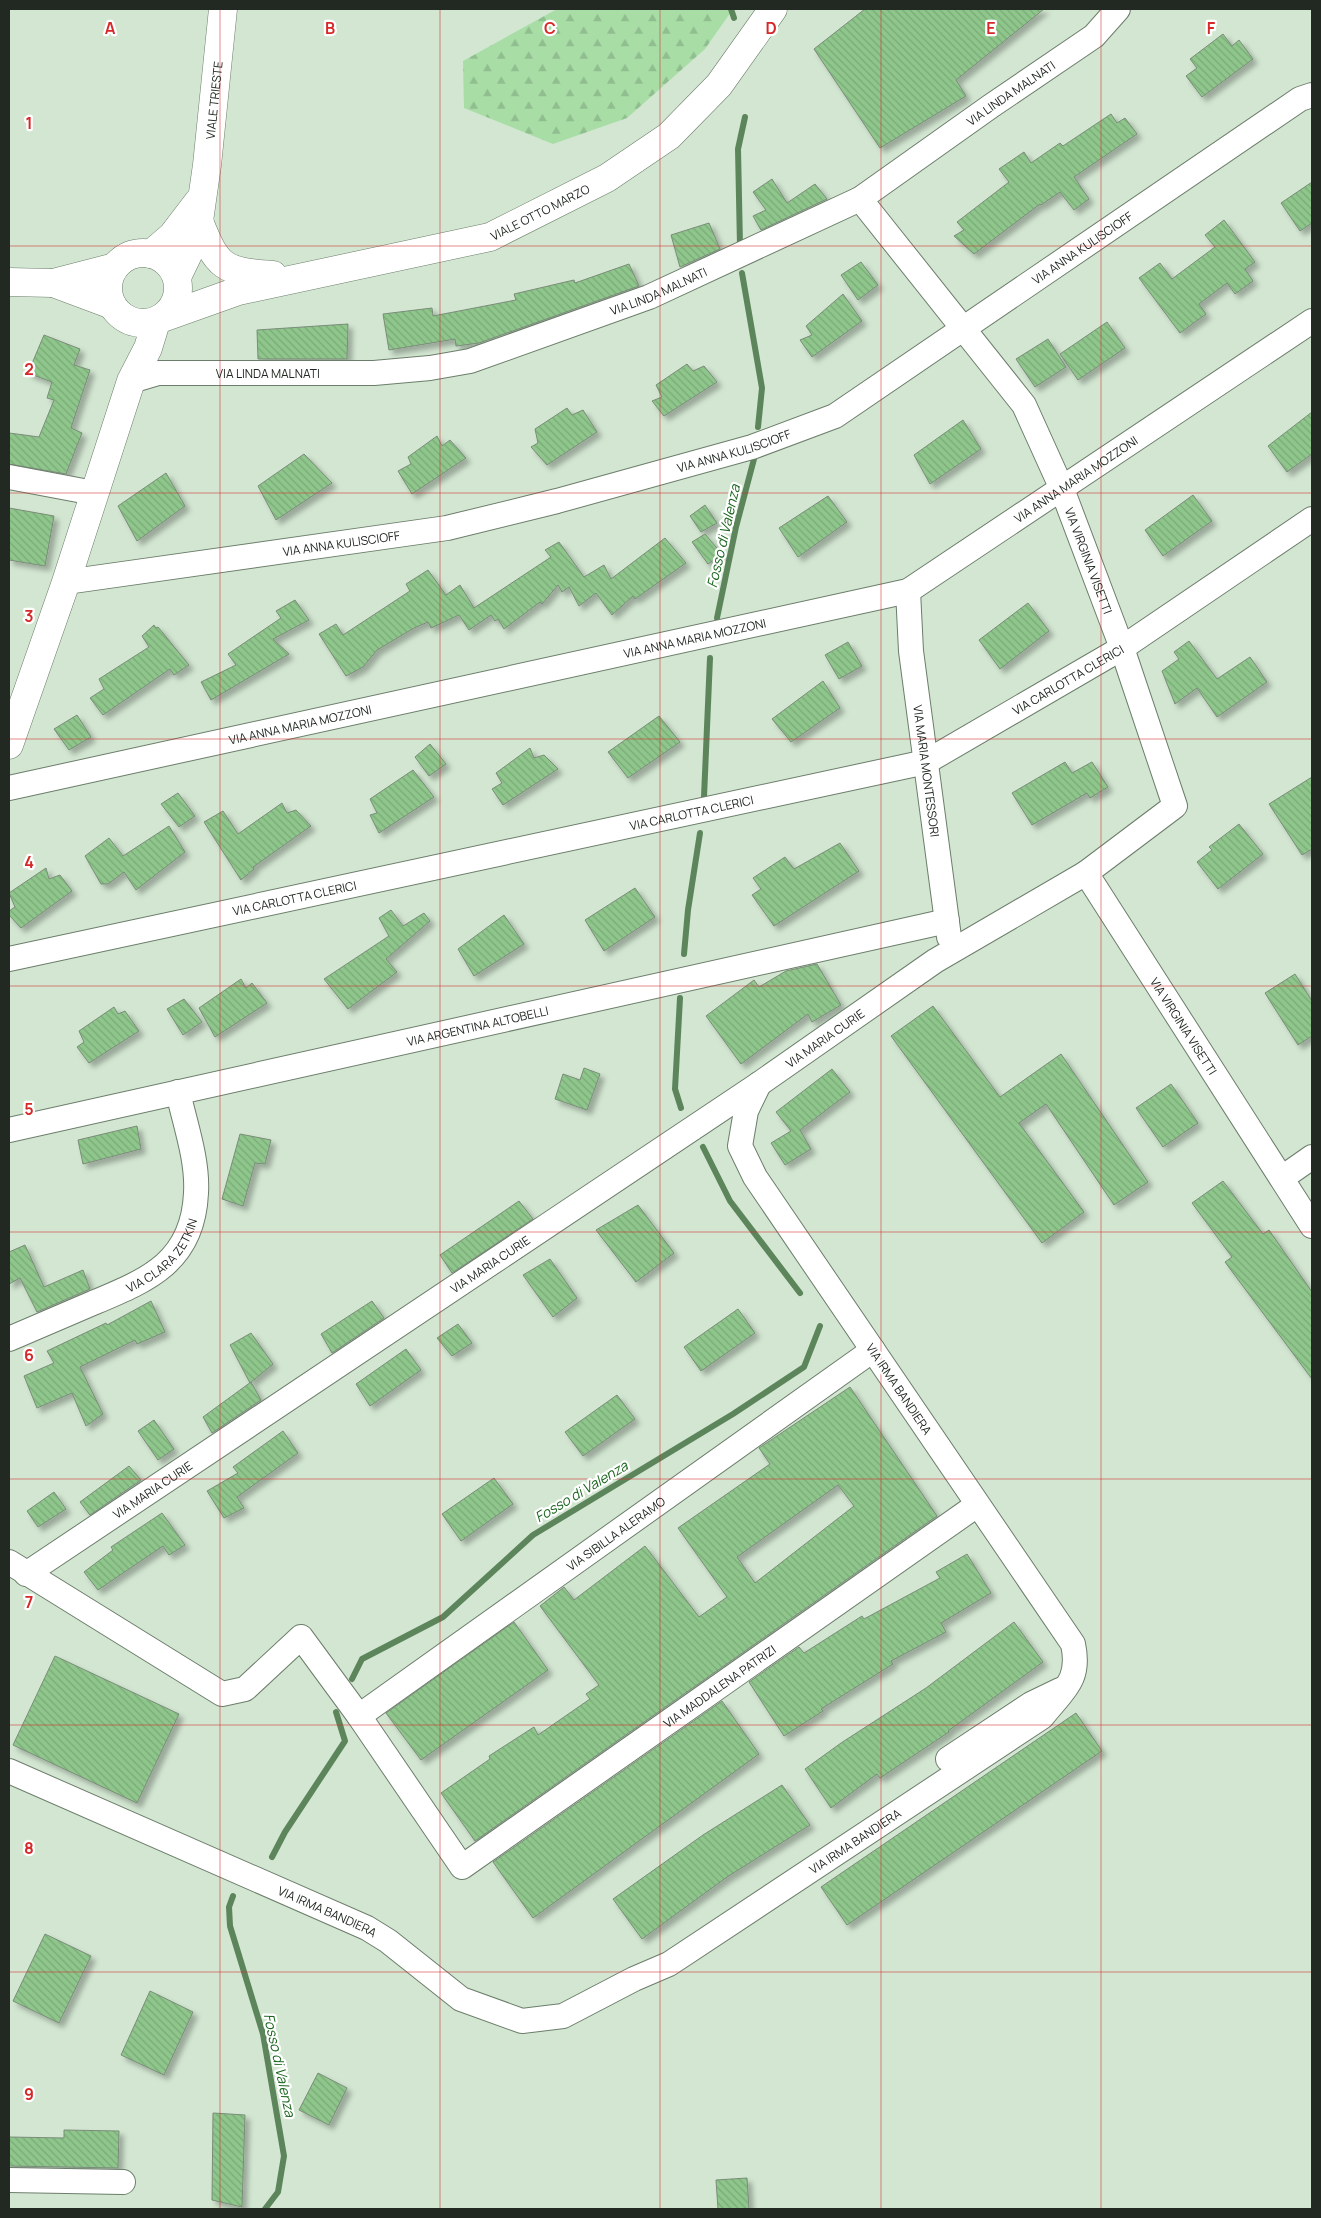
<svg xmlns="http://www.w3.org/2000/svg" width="1321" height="2218" font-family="Manrope,sans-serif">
<defs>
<pattern id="forest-firs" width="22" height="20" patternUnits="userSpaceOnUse" patternTransform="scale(1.25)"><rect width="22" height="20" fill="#a8dea6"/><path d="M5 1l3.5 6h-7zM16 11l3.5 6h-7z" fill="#90be8f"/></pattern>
<pattern id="building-back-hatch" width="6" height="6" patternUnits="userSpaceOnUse" patternTransform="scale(1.25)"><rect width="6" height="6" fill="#8ec68b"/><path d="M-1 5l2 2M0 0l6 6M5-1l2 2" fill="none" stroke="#7aaa78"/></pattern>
<filter id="shadow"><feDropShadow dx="4.5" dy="4.5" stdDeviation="2.5" flood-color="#0004"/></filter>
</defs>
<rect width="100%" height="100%" fill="#d2e6d1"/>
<path fill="url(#forest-firs)" d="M557 9H733L705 49 627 118 553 144 464 108 463 61Z"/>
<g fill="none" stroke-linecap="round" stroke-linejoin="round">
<path stroke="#5d855b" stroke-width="6" d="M731 9 734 18
M740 246 738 149 745 117
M742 273 762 388 758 427
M717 618 736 527 754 459
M704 797 710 658
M684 954 688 910 700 833
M680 998 675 1089 681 1108
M703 1147 730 1201 800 1293
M352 1679 362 1659 443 1617 533 1535 733 1414 804 1367 820 1326
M272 1857 285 1832 345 1741 336 1712
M233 1896 229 1907 230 1926 263 2034 284 2156 278 2192 265 2209"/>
</g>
<path fill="url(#building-back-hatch)" stroke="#7a8c79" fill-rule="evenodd" filter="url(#shadow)" d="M865 9H1044L956 80 966 96 880 148 814 49Z
M1223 34 1232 46 1239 40 1253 59 1202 97 1186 76 1197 68 1190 59Z
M1111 114 1117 123 1125 118 1137 134 1074 177 1089 199 1074 210 1060 192 1041 205 1040 204 974 254 954 236 964 230 957 222 1009 182 999 169 1024 152 1031 163 1060 143 1063 146Z
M772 179 787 203 815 184 827 199 761 230 753 216 766 210 753 192Z
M1312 182V223L1300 231 1281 203Z
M1224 220 1255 262 1245 269 1253 281 1235 294 1227 283 1199 304 1206 314 1180 333 1139 278 1160 263 1172 279 1215 247 1205 235Z
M709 223 720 249 680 267 671 235Z
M861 262 878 285 858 300 841 275Z
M629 264 639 286 479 343 456 346 455 339 389 350 383 314 432 308 433 316 516 300 514 294 574 280 575 283Z
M843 294 862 321 812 357 800 340 812 335 806 326Z
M1107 322 1125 348 1078 380 1060 354Z
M348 324 347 359H258L257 330Z
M44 335 80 349 74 365 90 370 71 428 82 433 66 474 9 464V433L39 437 54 400 47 398 52 382 28 373Z
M1048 339 1066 367 1035 387 1016 359Z
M687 364 693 371 704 366 717 382 664 416 652 401 662 397 656 385Z
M567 408 572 415 583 410 597 432 547 465 531 447 538 443 535 429Z
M1312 412V454L1287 472 1268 446Z
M963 420 981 449 930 484 914 455Z
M437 436 442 446 450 440 466 458 412 494 398 471 411 464 408 457Z
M304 454 332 483 276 520 258 486Z
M166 473 185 506 137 541 118 506Z
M1193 495 1212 521 1163 556 1145 530Z
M828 496 847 522 798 557 779 528Z
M705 505 717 523 701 532 690 516Z
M9 508 54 516 45 566 9 560Z
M705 534 722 554 708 564 692 542Z
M665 538 686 563 635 599 633 596 612 615 596 593 579 606 569 587 562 592 558 585 542 604 540 602 504 629 498 619 495 621 491 615 469 630 459 615 431 628 428 622 414 628 377 650 363 667 346 676 319 634 336 624 343 635 410 591 406 584 428 570 446 595 460 585 474 608 551 557 545 550 559 542 584 577 604 565 611 579Z
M295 600 309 620 273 639 289 654 211 700 201 682 236 665 228 654 281 618 276 611Z
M1028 603 1049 631 1000 669 979 640Z
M154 625 156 628 158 627 189 665 174 675 170 669 103 715 90 698 104 689 99 679 149 647 142 636Z
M1189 641 1217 679 1250 657 1267 682 1217 717 1197 688 1175 704 1162 671 1179 659 1174 652Z
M848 642 862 666 839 679 825 655Z
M823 681 840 708 791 742 772 719Z
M77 715 91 737 69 750 54 729Z
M659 716 680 742 628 778 608 752Z
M430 744 446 764 429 776 415 757Z
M530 748 534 758 544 755 558 769 503 805 492 789 502 783 496 773Z
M1065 762 1072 773 1092 762 1108 787 1090 798 1087 793 1032 825 1012 793Z
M413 770 434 797 379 833 370 815 377 813 370 799Z
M1312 777V849L1302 855 1269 804Z
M178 793 195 816 179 827 161 804Z
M282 803 287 813 296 810 311 826 253 867 254 869 241 880 204 822 223 811 238 834Z
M1239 824 1263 854 1218 889 1197 862 1212 850 1209 847Z
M169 826 185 852 136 890 124 872 108 884H101L85 856 109 838 123 856Z
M840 843 859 871 774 926 752 895 761 889 753 878 785 857 794 869Z
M46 868 49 879 60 875 72 891 21 928 9 915V911L15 907 9 893Z
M635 888 655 917 604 951 585 920Z
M391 910 403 926 424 913 430 921 386 959 397 972 348 1009 324 979 389 936 379 918Z
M504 915 524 944 474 976 458 949Z
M817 964 841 1005 812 1022 808 1014 741 1064 706 1016 754 980 759 987 786 971Z
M1295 974 1312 1001V1036L1298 1045 1265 993Z
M241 979 246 988 252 983 267 1003 215 1037 199 1008Z
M184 999 202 1022 183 1035 167 1009Z
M933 1006 1000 1097 1061 1054 1148 1182 1114 1205 1046 1104 1019 1123 1084 1212 1042 1243 891 1036Z
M114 1007 118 1014 125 1011 139 1031 89 1063 77 1047 84 1042 79 1031Z
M584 1068 600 1074 587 1110 555 1099 563 1074 580 1080Z
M832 1069 850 1092 800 1130 811 1149 785 1165 771 1143 791 1131 776 1112Z
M1171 1084 1198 1123 1163 1147 1136 1108Z
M137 1126 141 1149 83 1164 78 1140Z
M240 1134 271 1140 265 1164 255 1163 243 1206 222 1199Z
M1223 1181 1263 1234 1269 1230 1312 1292V1379L1225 1262 1232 1257 1192 1203Z
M519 1201 533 1219 452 1273 440 1255Z
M638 1205 674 1253 636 1282 596 1230Z
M25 1245 44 1287 83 1270 90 1289 37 1312 20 1278 9 1284V1252Z
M550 1259 577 1298 553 1317 523 1275Z
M151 1301 165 1332 137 1344 135 1340 80 1367 103 1414 86 1426 72 1393 37 1408 24 1376 54 1363 47 1351 106 1323 107 1325Z
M372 1301 384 1318 332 1353 321 1334Z
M738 1309 755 1333 701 1371 684 1347Z
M458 1324 472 1343 452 1356 437 1338Z
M251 1333 273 1364 250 1383 230 1345Z
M406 1349 421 1370 370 1406 356 1384Z
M251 1382 261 1400 212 1433 203 1417Z
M850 1387 937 1516 475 1841 441 1793 490 1759 489 1756 534 1727 538 1735 590 1699 586 1694 599 1685 540 1606 564 1587 574 1600 645 1546 699 1617 727 1597 678 1528 770 1464 759 1448ZM838 1485 854 1506 755 1583 737 1557Z
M617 1395 635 1419 583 1456 565 1432Z
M154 1420 174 1449 158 1460 138 1431Z
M283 1431 298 1453 237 1497 244 1508 224 1518 207 1491 238 1473 233 1467Z
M129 1466 141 1480 90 1515 80 1502Z
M494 1478 513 1504 461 1541 442 1514Z
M54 1492 66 1509 38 1527 27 1511Z
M162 1513 185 1545 169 1555 163 1546 98 1590 84 1572 113 1550 111 1547Z
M967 1554 991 1593 941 1623 946 1632 891 1661 893 1664 821 1709 823 1711 784 1736 749 1682 799 1647 804 1653 862 1616 864 1619 940 1578 936 1572Z
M514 1622 548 1670 421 1760 386 1713Z
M1014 1622 1043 1662 948 1731 949 1732 880 1778 877 1774 831 1808 805 1769 841 1743 926 1688Z
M55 1656 179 1714 137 1803 13 1745Z
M722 1701 759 1754 533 1918 493 1862Z
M1076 1713 1102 1751 847 1925 821 1887Z
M782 1785 810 1825 727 1877 642 1939 613 1899 703 1835Z
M45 1934 91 1956 59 2023 13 2001Z
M150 1991 193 2012 164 2075 121 2055Z
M318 2073 347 2088 329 2125 299 2110Z
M213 2113 245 2115 242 2207 212 2200Z
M64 2130 119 2131 118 2168 9 2166V2137L64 2138Z
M747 2178 749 2209H718L716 2180Z"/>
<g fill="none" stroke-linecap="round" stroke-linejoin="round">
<defs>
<g id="minor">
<path id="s1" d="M860 199 1024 405 1062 489 1122 648 1175 806 1086 873 1312 1226"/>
<path id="s2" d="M131 381 158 373H374L430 368 470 361 649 297 860 199 991 106 1094 36 1118 9"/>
<path d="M9 477 94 493"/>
<path id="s3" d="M66 582 447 528 557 501 752 447 835 416 1300 99 1312 95"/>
<path id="s4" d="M908 591 911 651 949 937"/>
<path id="s5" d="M9 788 908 591 1312 321"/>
<path id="s6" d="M9 959 926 762 1122 648 1312 519"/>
<path id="s7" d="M9 1130 947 921"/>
<path d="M1282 1178 1312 1157"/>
<path id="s8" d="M9 1339C37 1327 65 1315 93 1303 148 1280 193 1262 196 1193 198 1160 185 1124 178 1092"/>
<path id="s9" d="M9 1562 222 1694 245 1689 301 1637 359 1716 462 1867 977 1505"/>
<path id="s10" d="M26 1574 759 1084 935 961 1086 873"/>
<path id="s11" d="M359 1716 873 1350"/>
<path d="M948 1759 1031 1704 1060 1690"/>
<path id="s12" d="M9 1771 367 1928 388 1941 461 1999 522 2021 563 2016 634 1979 669 1964 1042 1717C1063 1690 1081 1681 1073 1644L755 1177 740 1146 746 1111 759 1084"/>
<path d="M9 2180 123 2182"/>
</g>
<g id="tertiary">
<path d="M199 221C217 267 223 272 273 275"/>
<circle cx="143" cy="288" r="35"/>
<path d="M151 254 172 236 198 202"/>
<path id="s13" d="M177 277 191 248 199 221 207 165 223 9"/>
<path d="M9 282 53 283 115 267"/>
<path d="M53 283 112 305"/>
<path id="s14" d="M165 317 238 291 490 237 607 178 669 136 719 85 773 9"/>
<path d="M9 745 66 582 131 381 148 348 156 322"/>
</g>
</defs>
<use href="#minor" stroke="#6c7e6b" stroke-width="26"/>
<use href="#tertiary" stroke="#6c7e6b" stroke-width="29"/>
<use href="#minor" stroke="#fff" stroke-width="24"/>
<use href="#tertiary" stroke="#fff" stroke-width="28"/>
</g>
<path fill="none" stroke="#d62828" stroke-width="1" stroke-opacity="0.55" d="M220 9V2209M440 9V2209M660 9V2209M881 9V2209M1101 9V2209M9 246H1312M9 493H1312M9 739H1312M9 986H1312M9 1232H1312M9 1479H1312M9 1725H1312M9 1972H1312"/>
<g text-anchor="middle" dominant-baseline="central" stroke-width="4.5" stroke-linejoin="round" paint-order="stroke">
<g font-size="12" fill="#222922" stroke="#fff">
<text stroke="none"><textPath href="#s2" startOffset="948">VIA LINDA MALNATI</textPath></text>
<text stroke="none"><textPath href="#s13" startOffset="182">VIALE TRIESTE</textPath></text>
<text stroke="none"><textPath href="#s14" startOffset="391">VIALE OTTO MARZO</textPath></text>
<text stroke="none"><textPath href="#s3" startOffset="1088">VIA ANNA KULISCIOFF</textPath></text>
<text stroke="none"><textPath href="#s2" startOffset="542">VIA LINDA MALNATI</textPath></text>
<text stroke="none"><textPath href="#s2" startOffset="138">VIA LINDA MALNATI</textPath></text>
<text stroke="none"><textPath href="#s3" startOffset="682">VIA ANNA KULISCIOFF</textPath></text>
<text stroke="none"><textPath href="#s5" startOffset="1122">VIA ANNA MARIA MOZZONI</textPath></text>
<text stroke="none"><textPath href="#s3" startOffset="278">VIA ANNA KULISCIOFF</textPath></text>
<text stroke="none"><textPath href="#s1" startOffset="432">VIA VIRGINIA VISETTI</textPath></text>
<text stroke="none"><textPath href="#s5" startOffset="702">VIA ANNA MARIA MOZZONI</textPath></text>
<text stroke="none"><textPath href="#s6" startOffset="1102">VIA CARLOTTA CLERICI</textPath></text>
<text stroke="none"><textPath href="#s5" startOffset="298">VIA ANNA MARIA MOZZONI</textPath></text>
<text stroke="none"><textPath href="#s4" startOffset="181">VIA MARIA MONTESSORI</textPath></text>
<text stroke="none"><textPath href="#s6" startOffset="698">VIA CARLOTTA CLERICI</textPath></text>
<text stroke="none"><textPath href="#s6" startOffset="292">VIA CARLOTTA CLERICI</textPath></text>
<text stroke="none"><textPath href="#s7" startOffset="480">VIA ARGENTINA ALTOBELLI</textPath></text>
<text stroke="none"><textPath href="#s1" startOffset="985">VIA VIRGINIA VISETTI</textPath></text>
<text stroke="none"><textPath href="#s10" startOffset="962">VIA MARIA CURIE</textPath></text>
<text stroke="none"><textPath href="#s8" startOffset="178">VIA CLARA ZETKIN</textPath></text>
<text stroke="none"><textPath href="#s10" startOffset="558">VIA MARIA CURIE</textPath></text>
<text transform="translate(899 1389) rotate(56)">VIA IRMA BANDIERA</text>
<text stroke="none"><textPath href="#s10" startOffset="152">VIA MARIA CURIE</textPath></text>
<text stroke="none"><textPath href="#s11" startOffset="315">VIA SIBILLA ALERAMO</textPath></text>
<text stroke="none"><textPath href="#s9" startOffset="946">VIA MADDALENA PATRIZI</textPath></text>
<text stroke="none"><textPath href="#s12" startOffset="956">VIA IRMA BANDIERA</textPath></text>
<text stroke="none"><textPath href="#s12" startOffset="348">VIA IRMA BANDIERA</textPath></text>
</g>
<g font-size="14" font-style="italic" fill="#1a661d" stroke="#fff">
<text transform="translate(723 536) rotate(-77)">Fosso di Valenza</text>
<text transform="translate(581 1491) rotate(-31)">Fosso di Valenza</text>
<text transform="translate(280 2065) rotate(78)">Fosso di Valenza</text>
</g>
</g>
<g font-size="16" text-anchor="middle" font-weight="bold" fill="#d62828" stroke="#fff" stroke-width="4.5" stroke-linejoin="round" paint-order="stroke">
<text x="110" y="34">A</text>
<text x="330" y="34">B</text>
<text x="550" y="34">C</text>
<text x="771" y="34">D</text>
<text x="991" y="34">E</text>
<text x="1211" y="34">F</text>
<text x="29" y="129">1</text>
<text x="29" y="375">2</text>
<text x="29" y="622">3</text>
<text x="29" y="868">4</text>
<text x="29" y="1115">5</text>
<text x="29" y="1361">6</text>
<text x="29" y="1608">7</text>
<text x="29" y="1854">8</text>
<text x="29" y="2100">9</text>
</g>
<rect width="1321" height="2218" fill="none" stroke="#222922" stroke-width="20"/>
</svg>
